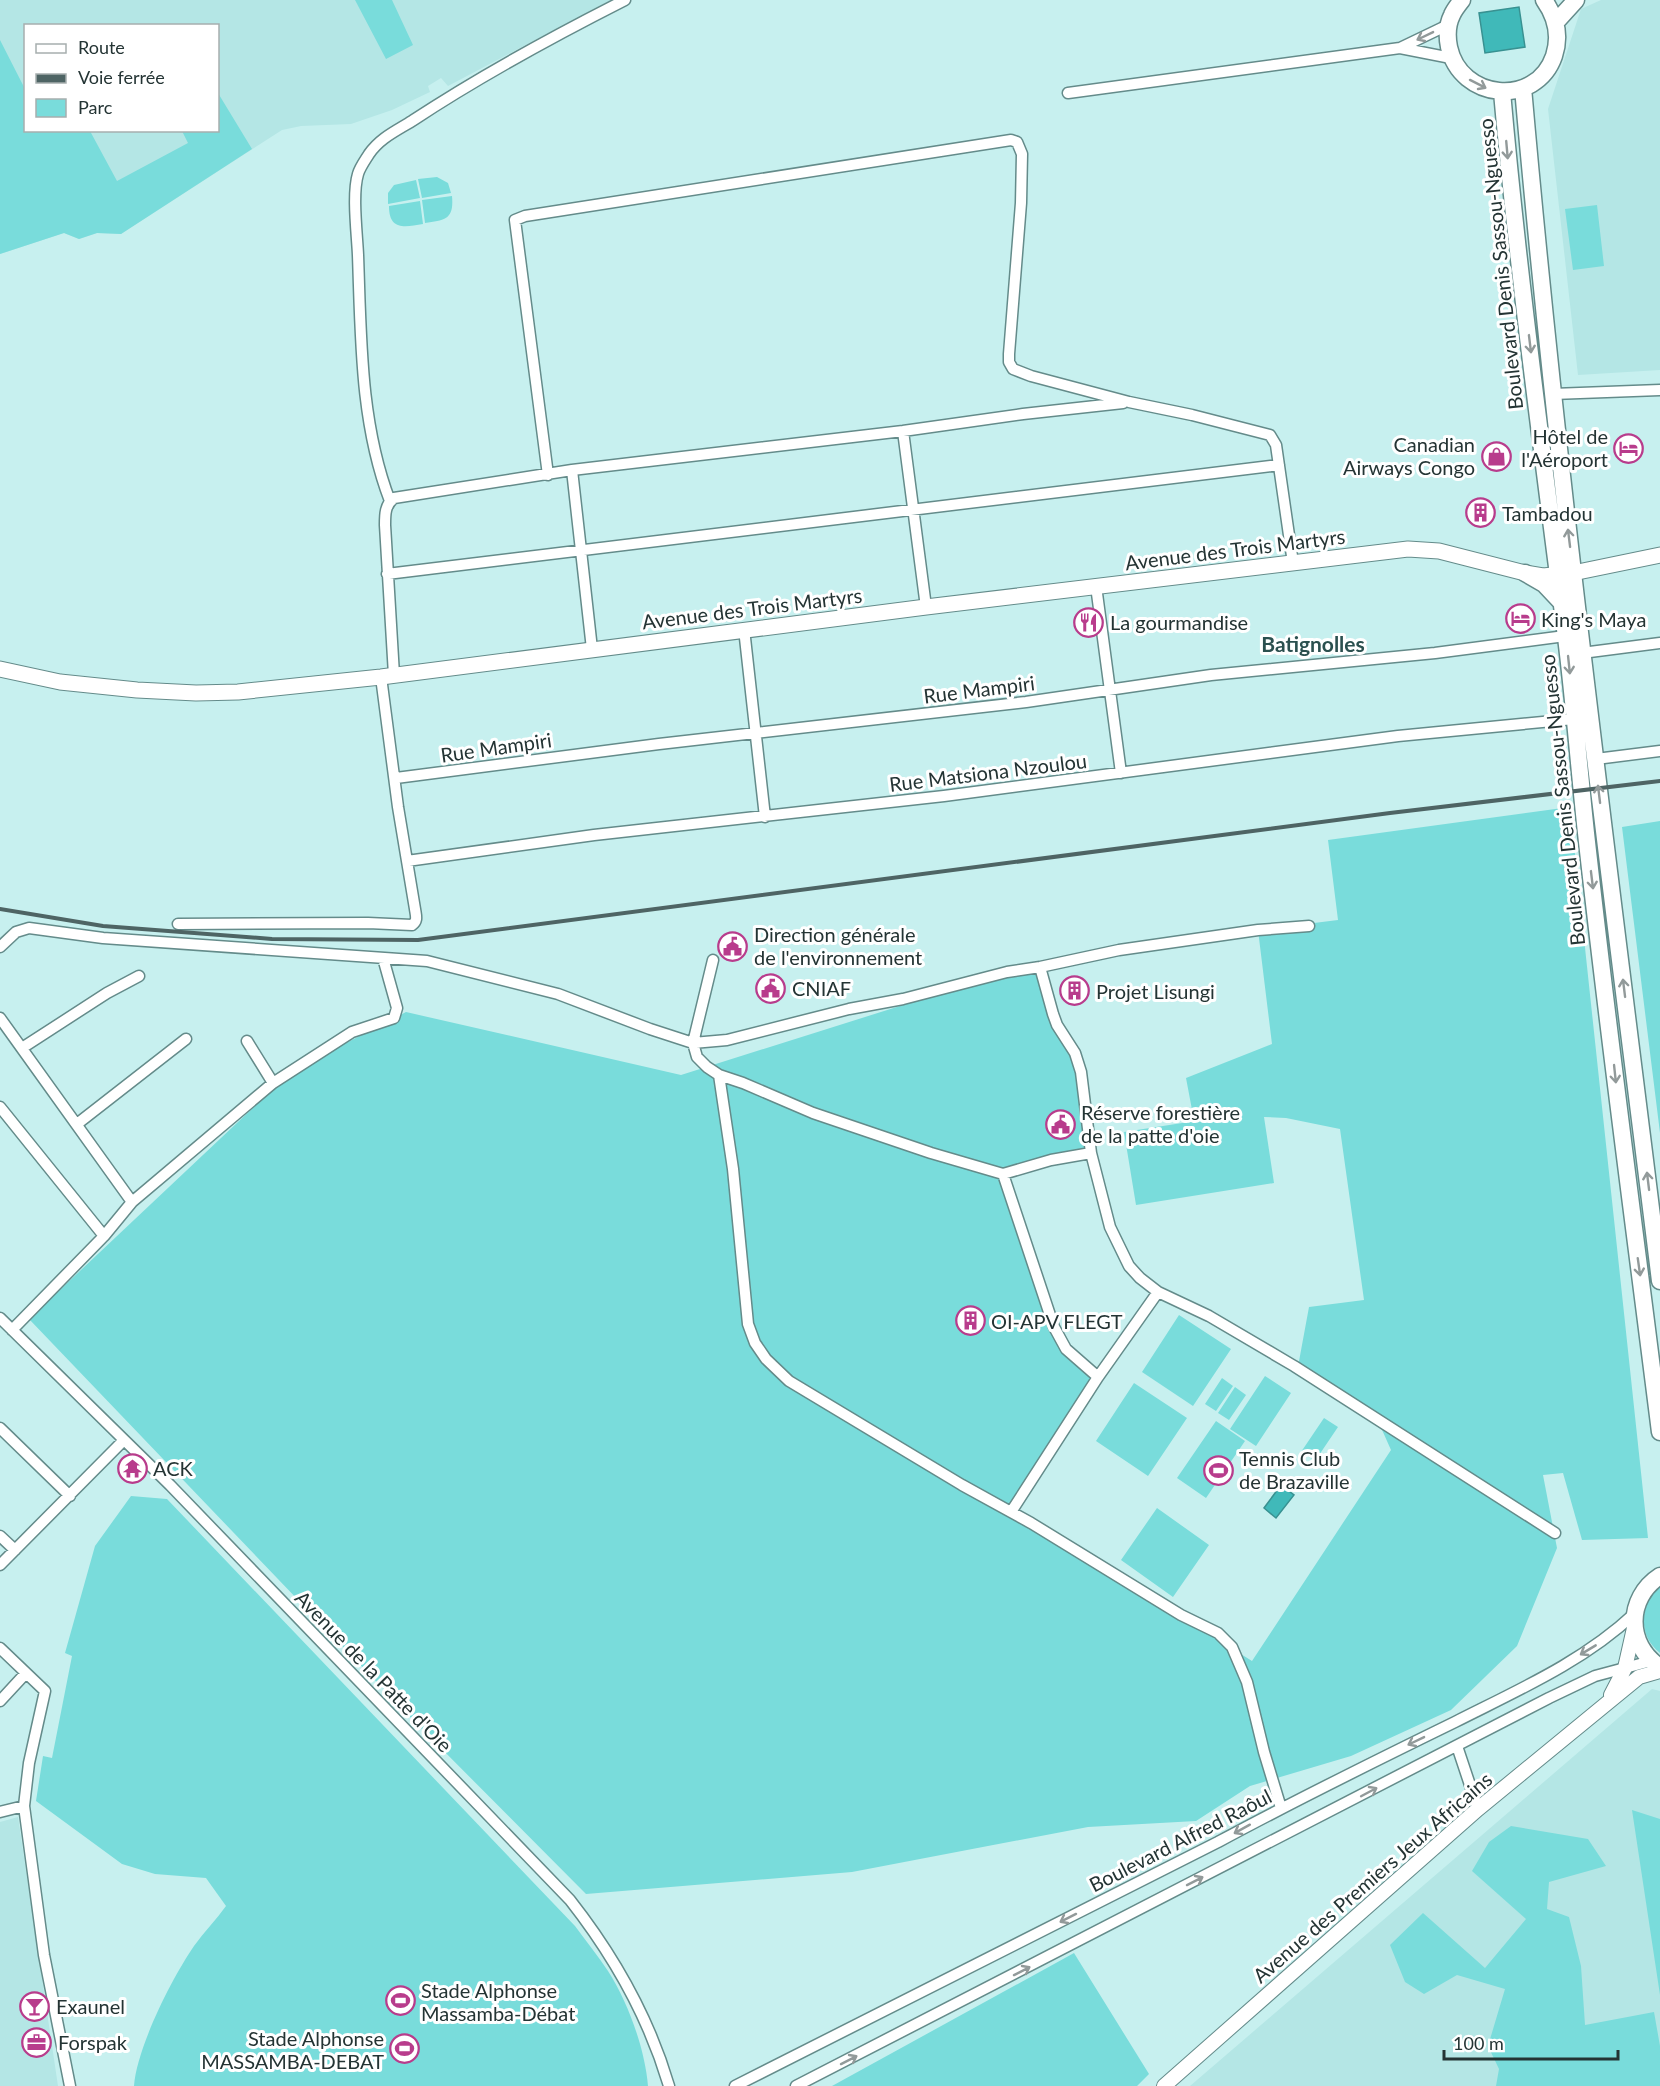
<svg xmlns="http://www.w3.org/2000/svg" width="1660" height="2086" font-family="Lato,sans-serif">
<rect width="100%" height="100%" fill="#c7f0ef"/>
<path fill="#b4e6e5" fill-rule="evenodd" d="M0 0H611L448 86 441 78 428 86 430 92 392 110 351 124 301 126 282 130 121 234 97 233 79 239 64 233 0 254ZM26 26H218V130H26Z
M1601 0H1660V370L1578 375 1548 109 1581 9Z
M1652 1689 1660 1691V2086H1190Z
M18 1817 58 2086H0V1822Z"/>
<path fill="#79dcdb" d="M355 0H392L413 45 386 59Z
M0 40 25 89 26 130 90 131 117 181 188 143 182 131 218 130V93L252 149 121 234 97 233 79 239 64 233 0 254Z
M437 177 448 183 451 193 422 198 418 179Z
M416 180 420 198 388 204V193L394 185Z
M452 196C454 219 446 220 425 223L422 200Z
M420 201 423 224C405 227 389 231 389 206Z
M1597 205 1604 266 1573 270 1565 209Z
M1570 807 1648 1538 1582 1540 1563 1473 1543 1475 1557 1548 1517 1646 1451 1710 1351 1756 1250 1786 1196 1821 1088 1827 852 1872 586 1894 414 1721 29 1319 292 1071 406 1012 681 1075 1011 971 1040 967 1048 998 1074 1052 1091 1153 1004 1174 1066 1349 1098 1377 1012 1511 1252 1661 1391 1450 1379 1423 1297 1372 1309 1307 1364 1300 1340 1129 1286 1118 1264 1117 1274 1183 1136 1205 1124 1132 1221 1117 1193 1115 1186 1078 1272 1044 1258 930 1338 920 1328 840Z
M1660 821V1133L1622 827Z
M1179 1315 1231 1349 1193 1406 1142 1372Z
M1265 1376 1291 1393 1256 1446 1230 1429Z
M1222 1378 1233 1386 1216 1411 1205 1404Z
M1134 1383 1187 1418 1148 1476 1096 1441Z
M1235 1387 1246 1395 1229 1420 1218 1413Z
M1324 1418 1338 1427 1315 1461 1301 1452Z
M1216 1421 1245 1441 1206 1498 1177 1478Z
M131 1496 167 1499 575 1926C586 1941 598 1956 608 1971 628 2002 645 2049 648 2086H134C137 2047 172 1978 194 1946 204 1932 216 1920 226 1906L206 1878 155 1874 122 1864 36 1801 43 1756 52 1758 72 1656 65 1653 95 1546Z
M1157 1508 1209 1545 1173 1597 1121 1560Z
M1660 1584V1653C1636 1634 1641 1604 1660 1584Z
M1632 1810 1660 1819V1995Z
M1511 1826 1588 1839 1606 1866 1549 1882 1547 1909 1569 1917 1581 1966 1585 2025 1654 2012 1660 2046V2086H1496L1499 2069 1488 2046 1505 1989 1457 1975 1424 1994 1405 1982 1390 1945 1423 1913 1485 1968 1526 1919 1472 1871 1489 1842Z
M1074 1953 1149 2074 1137 2086H832Z"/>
<path fill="#40b9b9" stroke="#389191" stroke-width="1.5" d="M1519 7 1525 47 1485 53 1479 13Z
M1281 1485 1294 1495 1276 1518 1264 1508Z"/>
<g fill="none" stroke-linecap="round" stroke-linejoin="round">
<defs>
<path id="minor" d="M1400 48 1451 58
M1068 93 1400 48 1450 24
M1553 394 1660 390
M903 431 926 607
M572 470 592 649
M548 475 515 220 525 216 1011 140 1017 142 1022 154 1021 203 1009 354V362L1013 369 1031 376 1129 402 1192 415 1270 435 1276 445 1293 563
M390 501C360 423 361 337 358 255 357 233 352 194 358 174 360 167 366 159 369 154 380 138 396 131 412 121 480 76 552 37 625 0
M387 574 1279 465
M1096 586 1121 773
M744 629 765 817
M1582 653 1660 643
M394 675 385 525C385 514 385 505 394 498L572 470 903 431 1023 414 1123 403
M1596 759 1660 751
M396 778 659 744 1026 702 1211 675 1435 653 1565 636
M407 861 594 835 944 796 1398 736 1574 719
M178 924 368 923 412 925C418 921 416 916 415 909L398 807 381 677
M0 947 16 932 29 928 103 938 427 961 558 994 650 1029 693 1043 727 1040 849 1009 903 999 1007 972 1040 967 1119 950 1258 930 1309 926
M713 960 693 1043 697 1057 707 1067 719 1075 743 1083 813 1113 931 1153 1003 1174 1051 1160 1091 1153
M1040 967 1053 1014 1057 1025 1075 1053 1081 1072 1091 1153 1110 1227 1129 1266 1140 1278 1158 1292 1209 1316 1294 1366 1555 1533
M0 1018 132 1202
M247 1041 273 1083
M22 1048 107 993 139 976
M719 1075 733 1169 748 1324 755 1343 766 1359 789 1381 962 1485 1031 1523 1181 1615 1218 1633 1232 1647 1247 1682 1264 1752 1281 1808
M0 1107 104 1236
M77 1124 186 1039
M1003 1174 1054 1327 1066 1349 1098 1377 1158 1292
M0 1318 170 1485 570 1900C614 1956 649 2018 669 2086
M12 1330 104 1236 132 1202 273 1083 352 1032 394 1018 397 1008 383 958
M0 1428 70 1496
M1011 1512 1098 1377
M0 1536 15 1550
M0 1565 124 1440
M0 1648 45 1691 29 1763 24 1806 44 1955 70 2086
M0 1701 26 1673
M1457 1746 1478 1809
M0 1812 24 1806
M735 2086 1218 1842C1296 1800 1375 1761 1455 1722 1516 1691 1583 1662 1634 1614
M796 2086 1549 1698 1595 1676 1651 1661"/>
<path id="tertiary" d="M1611 1695 1625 1668 1634 1628
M1164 2086 1478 1809 1639 1677 1660 1671"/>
<path id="secondary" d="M0 669 60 682 137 690 196 693 238 692 381 677 926 607 1408 549 1439 551 1525 573 1543 576 1573 573 1660 555"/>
<path id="primary" d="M1462 0C1458 5 1454 10 1452 15 1447 25 1447 37 1449 47 1460 100 1536 108 1554 56 1561 35 1556 17 1544 0
M1556 22 1576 0
M1523 88C1558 487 1611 884 1660 1281
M1502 92C1518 274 1543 456 1566 637 1574 702 1579 768 1586 833 1608 1033 1635 1232 1660 1432
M1525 573 1544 584 1560 601
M1660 1576C1626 1598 1626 1645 1660 1667"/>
</defs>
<use href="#minor" stroke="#648b8a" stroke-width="13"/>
<use href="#tertiary" stroke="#648b8a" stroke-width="16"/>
<use href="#secondary" stroke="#648b8a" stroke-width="17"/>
<use href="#primary" stroke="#648b8a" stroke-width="19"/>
<use href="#minor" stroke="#fff" stroke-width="10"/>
<use href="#tertiary" stroke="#fff" stroke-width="14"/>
<use href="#secondary" stroke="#fff" stroke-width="15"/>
<use href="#primary" stroke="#fff" stroke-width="16"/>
<path stroke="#4e6464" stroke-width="4" d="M0 909 103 926 272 939 418 940 1390 813 1660 781"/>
</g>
<defs><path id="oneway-shaft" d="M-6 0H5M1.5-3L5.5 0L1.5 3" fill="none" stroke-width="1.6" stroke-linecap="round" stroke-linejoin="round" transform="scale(1.5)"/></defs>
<g stroke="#929a9a">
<use href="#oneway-shaft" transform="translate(1425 36) rotate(154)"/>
<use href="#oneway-shaft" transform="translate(1478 84) rotate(27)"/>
<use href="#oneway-shaft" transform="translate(1507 150) rotate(85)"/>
<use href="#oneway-shaft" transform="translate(1530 344) rotate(83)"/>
<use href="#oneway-shaft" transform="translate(1569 538) rotate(-97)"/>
<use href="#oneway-shaft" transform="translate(1569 665) rotate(84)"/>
<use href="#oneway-shaft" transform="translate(1599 794) rotate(-97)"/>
<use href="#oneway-shaft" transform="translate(1592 880) rotate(83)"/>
<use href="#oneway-shaft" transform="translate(1624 988) rotate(-97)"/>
<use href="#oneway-shaft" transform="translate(1615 1074) rotate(84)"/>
<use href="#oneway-shaft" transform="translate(1648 1181) rotate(-97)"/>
<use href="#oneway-shaft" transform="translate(1639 1267) rotate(82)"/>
<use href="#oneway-shaft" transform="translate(1588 1650) rotate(149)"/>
<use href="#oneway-shaft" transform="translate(1416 1741) rotate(154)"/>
<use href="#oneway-shaft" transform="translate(1369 1792) rotate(-28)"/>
<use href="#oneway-shaft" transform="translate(1242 1829) rotate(151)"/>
<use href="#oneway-shaft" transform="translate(1195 1881) rotate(-27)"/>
<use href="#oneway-shaft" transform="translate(1068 1918) rotate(153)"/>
<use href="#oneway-shaft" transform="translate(1022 1971) rotate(-27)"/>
<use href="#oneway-shaft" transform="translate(849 2060) rotate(-27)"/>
</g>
<defs>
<symbol id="hotel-ring" viewBox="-11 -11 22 22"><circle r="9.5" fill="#fff" stroke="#b83c8c" stroke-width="1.5"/><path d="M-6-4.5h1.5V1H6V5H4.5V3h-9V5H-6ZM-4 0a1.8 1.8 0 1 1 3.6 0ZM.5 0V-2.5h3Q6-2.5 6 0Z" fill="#b83c8c"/></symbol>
<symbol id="shop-ring" viewBox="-11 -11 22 22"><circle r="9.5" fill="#fff" stroke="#b83c8c" stroke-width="1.5"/><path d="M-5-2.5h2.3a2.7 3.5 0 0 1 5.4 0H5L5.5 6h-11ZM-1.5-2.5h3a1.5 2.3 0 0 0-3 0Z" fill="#b83c8c"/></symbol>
<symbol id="building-ring" viewBox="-11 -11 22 22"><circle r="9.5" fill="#fff" stroke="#b83c8c" stroke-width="1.5"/><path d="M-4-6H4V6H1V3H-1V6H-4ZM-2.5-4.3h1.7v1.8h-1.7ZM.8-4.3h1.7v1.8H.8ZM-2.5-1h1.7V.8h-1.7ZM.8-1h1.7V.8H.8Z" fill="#b83c8c"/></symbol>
<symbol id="restaurant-ring" viewBox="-11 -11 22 22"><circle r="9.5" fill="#fff" stroke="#b83c8c" stroke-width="1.5"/><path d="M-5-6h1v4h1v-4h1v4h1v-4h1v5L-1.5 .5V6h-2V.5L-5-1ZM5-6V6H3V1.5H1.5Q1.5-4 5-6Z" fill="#b83c8c"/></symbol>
<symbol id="civic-ring" viewBox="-11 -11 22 22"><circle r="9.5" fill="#fff" stroke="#b83c8c" stroke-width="1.5"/><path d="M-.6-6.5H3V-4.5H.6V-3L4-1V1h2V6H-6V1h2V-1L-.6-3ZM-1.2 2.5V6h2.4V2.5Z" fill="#b83c8c"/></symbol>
<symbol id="temple-ring" viewBox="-11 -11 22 22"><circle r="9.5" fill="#fff" stroke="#b83c8c" stroke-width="1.5"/><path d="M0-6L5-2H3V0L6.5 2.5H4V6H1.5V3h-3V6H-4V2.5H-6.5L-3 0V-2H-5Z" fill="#b83c8c"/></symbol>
<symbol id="stadium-ring" viewBox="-11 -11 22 22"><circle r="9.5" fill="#fff" stroke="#b83c8c" stroke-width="1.5"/><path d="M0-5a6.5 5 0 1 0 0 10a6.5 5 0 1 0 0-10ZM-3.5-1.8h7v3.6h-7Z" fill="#b83c8c"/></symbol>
<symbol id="bar-ring" viewBox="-11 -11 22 22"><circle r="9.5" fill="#fff" stroke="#b83c8c" stroke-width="1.5"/><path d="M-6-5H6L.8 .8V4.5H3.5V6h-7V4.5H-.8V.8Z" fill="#b83c8c"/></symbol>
<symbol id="office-ring" viewBox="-11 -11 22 22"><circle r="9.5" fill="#fff" stroke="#b83c8c" stroke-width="1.5"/><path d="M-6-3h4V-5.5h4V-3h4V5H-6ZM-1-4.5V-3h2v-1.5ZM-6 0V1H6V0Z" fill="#b83c8c"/></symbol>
</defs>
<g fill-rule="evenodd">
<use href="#hotel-ring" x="1612" y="432" width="33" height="33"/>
<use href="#shop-ring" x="1480" y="440" width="33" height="33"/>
<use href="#building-ring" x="1464" y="496" width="33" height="33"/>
<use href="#hotel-ring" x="1504" y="602" width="33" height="33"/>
<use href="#restaurant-ring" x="1072" y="606" width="33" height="33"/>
<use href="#civic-ring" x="716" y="930" width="33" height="33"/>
<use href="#civic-ring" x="754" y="972" width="33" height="33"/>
<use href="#building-ring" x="1058" y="974" width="33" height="33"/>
<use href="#civic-ring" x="1044" y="1108" width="33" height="33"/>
<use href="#building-ring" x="954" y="1304" width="33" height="33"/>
<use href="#temple-ring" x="116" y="1452" width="33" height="33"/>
<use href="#stadium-ring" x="1202" y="1454" width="33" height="33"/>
<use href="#stadium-ring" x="384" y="1984" width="33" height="33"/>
<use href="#bar-ring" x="18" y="1990" width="33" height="33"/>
<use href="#office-ring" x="20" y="2026" width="33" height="33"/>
<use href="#stadium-ring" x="388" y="2032" width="33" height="33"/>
</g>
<g text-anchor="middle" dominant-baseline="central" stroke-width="6" stroke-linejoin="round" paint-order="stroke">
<g font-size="20" fill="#243434" stroke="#fff">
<text transform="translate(1500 264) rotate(-96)">Boulevard Denis Sassou-Nguesso</text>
<text transform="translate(1235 549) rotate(-7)">Avenue des Trois Martyrs</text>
<text transform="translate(752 608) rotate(-7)">Avenue des Trois Martyrs</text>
<text transform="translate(979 689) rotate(-7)">Rue Mampiri</text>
<text transform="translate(496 747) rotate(-8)">Rue Mampiri</text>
<text transform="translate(988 772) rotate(-7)">Rue Matsiona Nzoulou</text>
<text transform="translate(1562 800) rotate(-96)">Boulevard Denis Sassou-Nguesso</text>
<text transform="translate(374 1671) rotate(46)">Avenue de la Patte d'Oie</text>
<text transform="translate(1180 1840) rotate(-27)">Boulevard Alfred Raôul</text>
<text transform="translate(1372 1877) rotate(-41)">Avenue des Premiers Jeux Africains</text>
</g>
<g font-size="20" fill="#243434" stroke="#fff" text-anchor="start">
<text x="1608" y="436" text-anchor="end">Hôtel de<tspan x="1608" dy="23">l'Aéroport</tspan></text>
<text x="1475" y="444" text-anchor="end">Canadian<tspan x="1475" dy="23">Airways Congo</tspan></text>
<text x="1502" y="513">Tambadou</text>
<text x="1541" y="619">King's Maya</text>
<text x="1110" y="622">La gourmandise</text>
<text x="754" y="934">Direction générale<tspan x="754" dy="23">de l'environnement</tspan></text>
<text x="792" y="988">CNIAF</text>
<text x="1096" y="991">Projet Lisungi</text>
<text x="1081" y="1112">Réserve forestière<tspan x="1081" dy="23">de la patte d'oie</tspan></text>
<text x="991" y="1321">OI-APV FLEGT</text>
<text x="1239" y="1458">Tennis Club<tspan x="1239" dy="23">de Brazaville</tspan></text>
<text x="153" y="1468">ACK</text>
<text x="421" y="1990">Stade Alphonse<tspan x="421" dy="23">Massamba-Débat</tspan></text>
<text x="56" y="2006">Exaunel</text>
<text x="384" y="2038" text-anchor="end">Stade Alphonse<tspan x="384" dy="23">MASSAMBA-DEBAT</tspan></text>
<text x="58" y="2042">Forspak</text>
</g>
<g font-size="21" font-weight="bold" fill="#2b504f" stroke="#fff">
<text x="1313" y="643">Batignolles</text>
</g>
</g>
<rect x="24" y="24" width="195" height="108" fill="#ffffff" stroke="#a7aeae" stroke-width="1.5"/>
<rect x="36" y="44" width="30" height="9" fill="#ffffff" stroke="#a7aeae" stroke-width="1.5"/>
<text x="78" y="54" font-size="18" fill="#243434">Route</text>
<rect x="36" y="74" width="30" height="9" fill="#4e6464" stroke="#a7aeae" stroke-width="1.5"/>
<text x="78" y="84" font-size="18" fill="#243434">Voie ferrée</text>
<rect x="36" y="99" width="30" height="18" fill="#79dcdb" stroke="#a7aeae" stroke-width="1.5"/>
<text x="78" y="114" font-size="18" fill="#243434">Parc</text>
<path d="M1444 2050v9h174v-9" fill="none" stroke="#243434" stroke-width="3"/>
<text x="1453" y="2050" font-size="18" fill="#243434" stroke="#ffffff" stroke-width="4.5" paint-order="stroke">100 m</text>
</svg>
